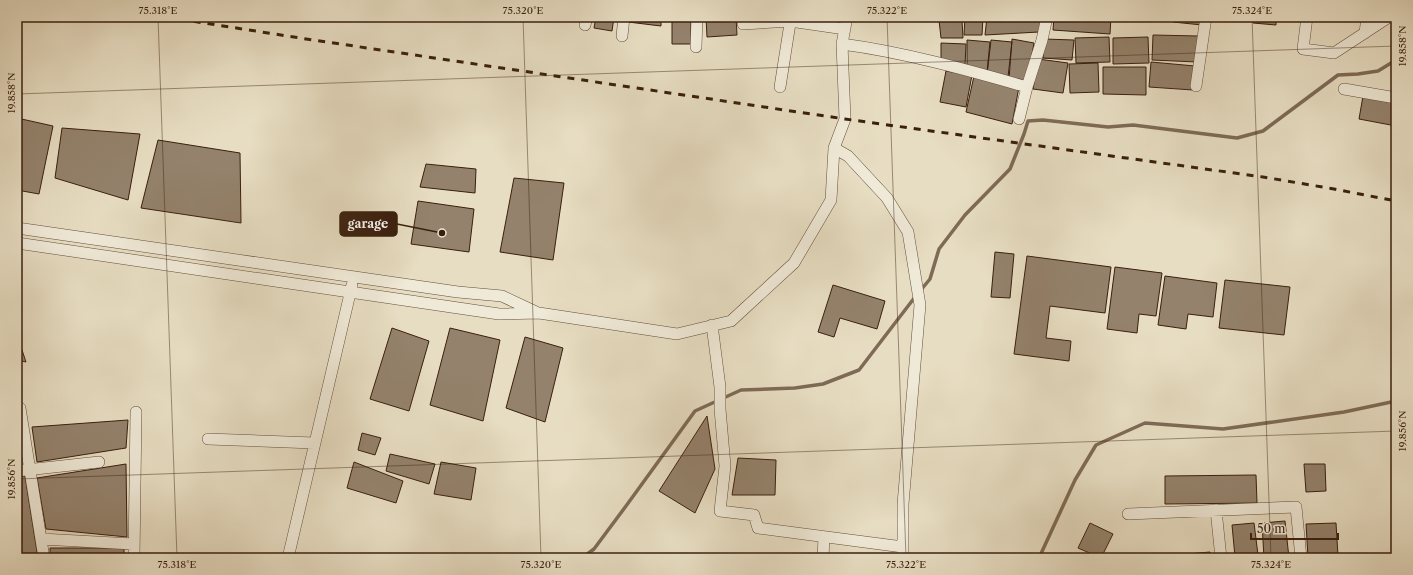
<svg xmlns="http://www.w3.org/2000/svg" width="1413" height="575" font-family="'Libre Caslon Text',serif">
<rect width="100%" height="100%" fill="#e7ddc2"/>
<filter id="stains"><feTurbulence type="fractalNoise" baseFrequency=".005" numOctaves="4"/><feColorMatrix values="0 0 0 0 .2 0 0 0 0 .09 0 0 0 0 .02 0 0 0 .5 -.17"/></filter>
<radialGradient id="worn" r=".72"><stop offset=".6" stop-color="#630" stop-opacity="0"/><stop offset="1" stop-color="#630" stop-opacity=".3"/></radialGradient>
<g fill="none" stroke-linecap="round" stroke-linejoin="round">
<path stroke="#7e6a56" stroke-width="3.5" d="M920 291 930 279 939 249 965 215 1010 169 1024 134 1028 121 1043 120 1108 127 1133 125 1237 138 1263 131 1338 75 1358 74 1378 71 1396 60
M582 558 594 549 626 506 695 411 741 390 795 388 823 384 859 370 915 297
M1039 558 1075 480 1096 445 1145 423 1223 429 1344 412 1396 401"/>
</g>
<path fill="#94826c" stroke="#3a1f0f" d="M522 17H540L539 21Z
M596 17H614L612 31 594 28Z
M629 17H661V26L628 22Z
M672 17H691V44H672Z
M706 17H736L737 35 707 37Z
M965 17H983L982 35H964Z
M987 17H1043L1039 32 985 35Z
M1054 17H1111L1110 34 1053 30Z
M1174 17H1203L1202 25 1173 22Z
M1253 17H1276V25L1253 23Z
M939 20H962L963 38H941Z
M1153 35 1198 36 1197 62 1152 60Z
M1109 37 1110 62 1076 63 1075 38Z
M1148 37 1149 63 1113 64V38Z
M1012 39 1034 43 1027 83 1009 79Z
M1044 39 1074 40 1072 60 1043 58Z
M967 40 990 42 987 72 967 69Z
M991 40 1012 42 1008 77 987 75Z
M941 43 966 44 965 66 941 62Z
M1038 59 1068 63 1063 93 1033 89Z
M1151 62 1195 66 1193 90 1149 87Z
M1098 63 1099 92 1070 93 1069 64Z
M1103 67H1146V95L1103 94Z
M946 71 972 75 966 107 940 102Z
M974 76 1019 87 1012 124 966 112Z
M1363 96 1396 102V126L1359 119Z
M17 118 53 126 39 194 17 190Z
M62 128 140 134 128 200 55 178Z
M158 140 240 153 241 223 141 208Z
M426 164 476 169 475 193 420 187Z
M514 178 564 183 553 260 500 252Z
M418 201 474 209 469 252 411 244Z
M995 252 1014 254 1010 298 991 297Z
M1027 256 1111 267 1105 313 1050 306 1046 338 1071 341 1069 361 1014 354Z
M1115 267 1162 273 1156 316 1139 314 1137 333 1107 329Z
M1165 276 1217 283 1213 317 1188 314 1186 329 1158 325Z
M1225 280 1290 287 1284 335 1219 328Z
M833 285 885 301 877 329 840 318 834 337 818 332Z
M392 328 429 341 409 411 370 399Z
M450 328 500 340 483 421 430 405Z
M17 335 26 362 17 360Z
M525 337 563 348 545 422 506 408Z
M707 416 715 469 695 513 659 491Z
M128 420 126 448 37 462 32 427Z
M17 423 21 463H17Z
M362 433 381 438 375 455 358 450Z
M390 454 435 464 429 484 386 471Z
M738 458 776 460 775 495H732Z
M354 462 403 481 396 503 347 488Z
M441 462 476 468 471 500 434 494Z
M126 464 127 537 46 529 37 478Z
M1304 464H1325L1326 491 1306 492Z
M1256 475 1257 503 1165 504V476Z
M17 476H25L38 558H20L17 537Z
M1285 521 1289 558H1264L1262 523Z
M1090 523 1113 534 1101 558 1078 548Z
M1254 523 1258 555 1235 557 1232 525Z
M1336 523 1338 556 1308 557 1306 524Z
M17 542 20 558H17Z
M50 548H124V558H50Z
M1210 552 1211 558H1188V554Z
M1179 554 1180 558H1157V556Z"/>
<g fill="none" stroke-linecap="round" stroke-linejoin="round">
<defs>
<path id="minor" d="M743 17V24L790 21 845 29
M1307 17 1303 49 1334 53 1389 17
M585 25 587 17
M1365 33 1367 17
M622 36 624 17
M842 44C903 52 968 70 1027 87L1042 40 1047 17
M696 47 697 17
M1196 86 1206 17
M780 87 791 17
M1344 89 1396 98
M1019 119 1027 87
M834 148 848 156 887 198 908 232 920 305 903 504V558
M17 228 458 292 502 296 536 312
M17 243 499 314 539 313 677 334 731 321 794 263 831 200 834 148 845 119 842 44 847 17
M712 325 720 387V409L725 466 720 511 754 515 758 528 903 547
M20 408 44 558
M208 439 314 443
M17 471 99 462
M1216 510 1221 558
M1128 514 1296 507 1301 558
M41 539 133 544
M134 558 136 412
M288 558 352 285
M823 558 824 537"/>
</defs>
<use href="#minor" stroke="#654e3c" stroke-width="12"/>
<use href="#minor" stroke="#efe9d7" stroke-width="11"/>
<path stroke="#3a1f0f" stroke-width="3" stroke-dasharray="7 7" stroke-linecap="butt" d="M166 17 300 38 845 119 1263 177 1334 189 1396 201"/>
</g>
<path fill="none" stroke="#3a1f0f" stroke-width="1" stroke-opacity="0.45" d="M158 17 177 558M523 17 541 558M887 17 906 558M1252 17 1271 558M17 94 1396 46M17 479 1396 431"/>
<path fill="none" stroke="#3a1f0f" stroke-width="1.5" d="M442 233L397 224"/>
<circle fill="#3a1f0f" stroke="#efe9d7" stroke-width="1.5" cx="442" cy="233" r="4"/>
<rect fill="#3a1f0f" stroke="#3a1f0f" stroke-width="1.5" x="340" y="212" width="57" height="24" rx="4"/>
<g font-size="12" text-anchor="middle" font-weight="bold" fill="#fff">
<text x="368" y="228">garage</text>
</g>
<rect width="1413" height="575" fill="none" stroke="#e7ddc2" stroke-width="44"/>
<path d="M1251 533v6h87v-6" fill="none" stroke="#3a1f0f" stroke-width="2"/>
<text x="1257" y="533" font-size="12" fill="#3a1f0f" stroke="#efe9d7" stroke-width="3" paint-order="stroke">50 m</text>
<rect x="22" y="22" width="1369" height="531" fill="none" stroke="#3a1f0f" stroke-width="1.5"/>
<g font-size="10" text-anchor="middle" fill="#3a1f0f">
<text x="158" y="14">75.318°E</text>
<text x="523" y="14">75.320°E</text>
<text x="887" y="14">75.322°E</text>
<text x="1252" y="14">75.324°E</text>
<text transform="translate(1402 46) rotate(-90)" y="4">19.858°N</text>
<text transform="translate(11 93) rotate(-90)" y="4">19.858°N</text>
<text transform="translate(1402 431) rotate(-90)" y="4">19.856°N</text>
<text transform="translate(11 479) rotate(-90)" y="4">19.856°N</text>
<text x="177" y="568">75.318°E</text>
<text x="541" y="568">75.320°E</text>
<text x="906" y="568">75.322°E</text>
<text x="1271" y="568">75.324°E</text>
</g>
<rect width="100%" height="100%" filter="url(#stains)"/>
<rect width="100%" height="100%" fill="url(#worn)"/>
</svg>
